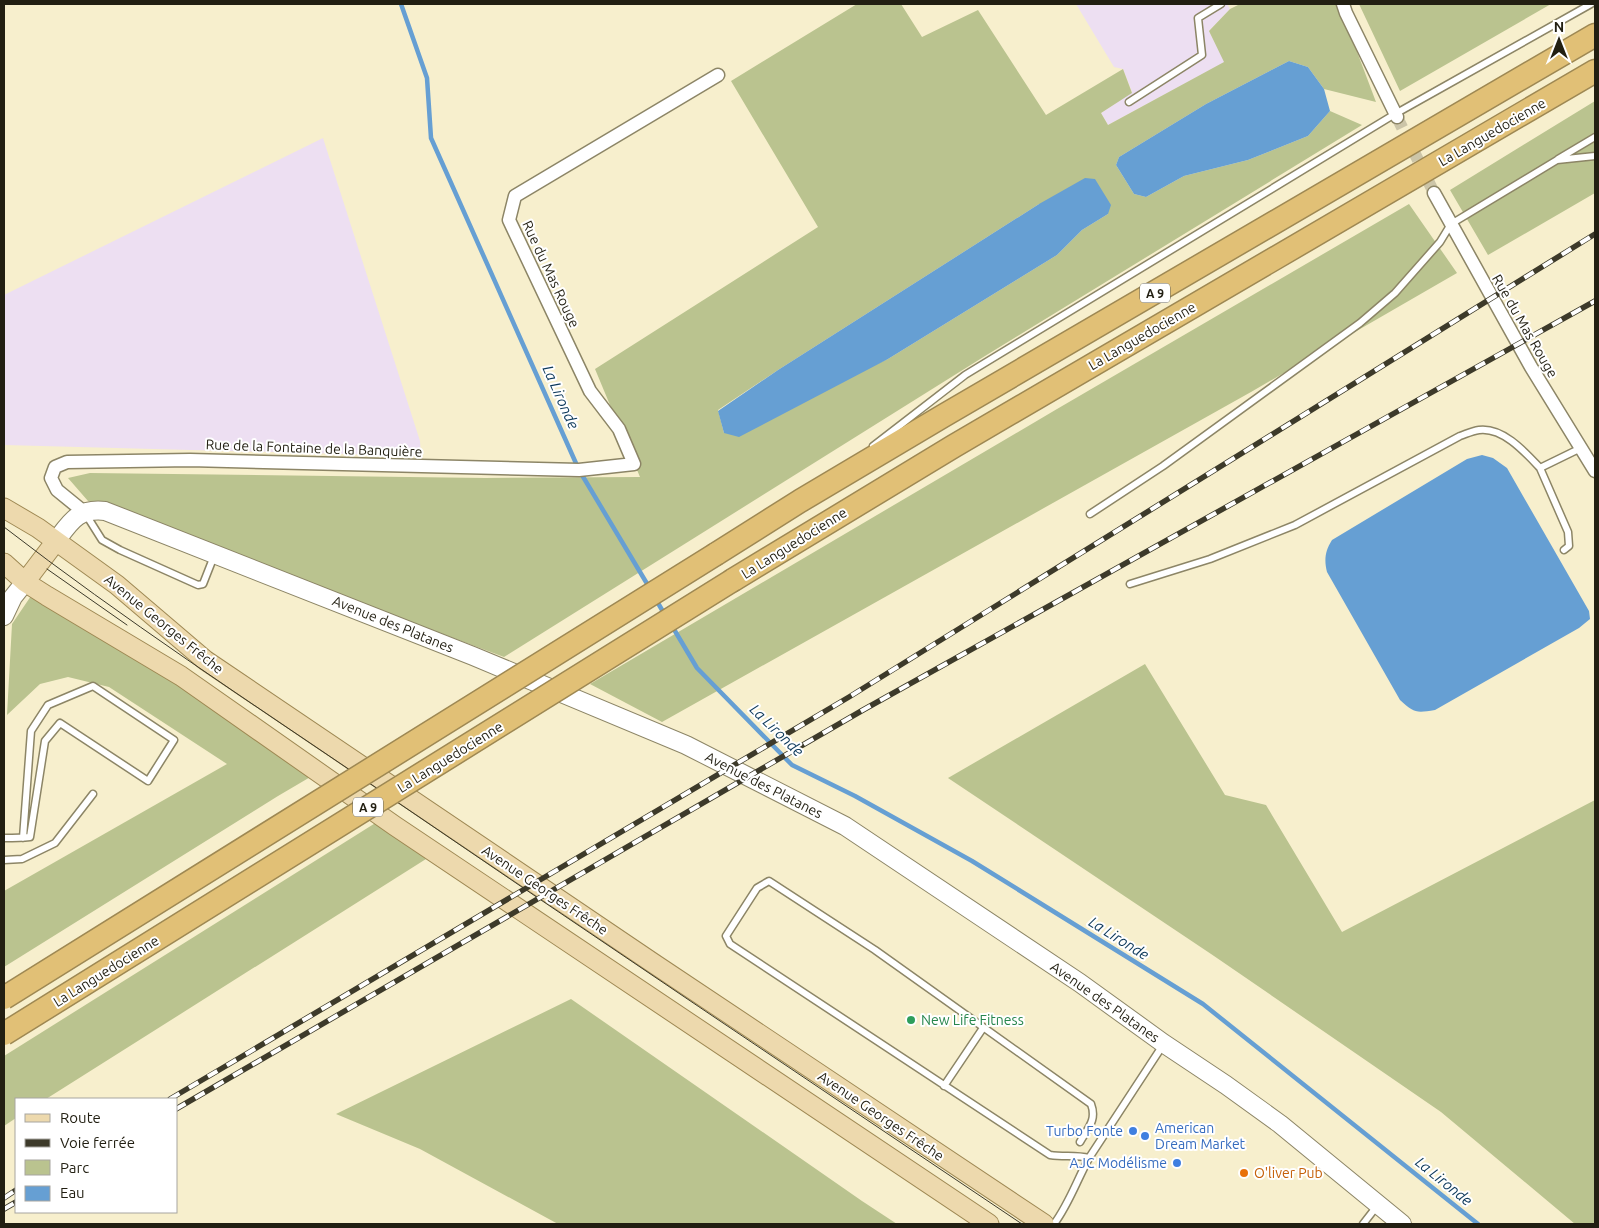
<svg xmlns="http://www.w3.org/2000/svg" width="1599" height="1228" font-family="Ubuntu,sans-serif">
<rect width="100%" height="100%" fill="#f7efcd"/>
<path fill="#eddff2" d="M1076 4H1227L1230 9 1209 31 1225 62 1108 125 1101 113 1132 92 1123 69 1114 67Z
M323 138 420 441 421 456 4 445V295Z"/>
<path fill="#bac38f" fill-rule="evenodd" d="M857 4H901L922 37 978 10 1046 115 1123 69 1132 93 1101 113 1108 125 1224 62 1209 31 1230 9 1240 4H1339L1376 102 1324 89 1308 67 1289 61 1206 104 1119 157 1116 165 1134 194 1146 197 1184 176 1248 160 1308 136 1330 111 1362 125 985 356 504 657 88 501 68 478 90 473 485 478 640 477 595 369 818 227 731 81ZM1039 204 1108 214 1082 230 1057 255 888 359 724 433 718 410 778 370Z
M1359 4H1551L1400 91Z
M1595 101V193L1488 255 1450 190Z
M1409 204 1457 273 1251 392 662 722 590 684 1057 409Z
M33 593 191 690 312 776 278 796 4 967V891L227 764 109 687 68 677 40 684 7 715 12 624Z
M1145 664 1225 795 1266 805 1342 932 1595 800V1224H1575L1441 1112 1214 956 948 778Z
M377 822 426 859 46 1099H16V1118L4 1126V1056Z
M571 999 862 1201 897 1224H558L420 1149 336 1114Z"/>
<path fill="#669fd3" d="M1289 61 1308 67 1324 89 1330 111 1308 136 1248 160 1184 176 1146 197 1134 194 1116 165 1119 157 1206 104Z
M1085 178 1095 179 1111 205 1108 214 1082 230 1057 255 888 359 739 437 724 433 718 411 778 370 1039 204Z
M1482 455 1493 458 1507 468 1589 611 1590 619 1579 628 1435 710C1416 713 1414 713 1400 700L1327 572C1324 560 1325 551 1332 540L1467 459Z"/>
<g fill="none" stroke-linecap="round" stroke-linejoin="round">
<path stroke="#669fd3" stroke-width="4.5" d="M401 4 427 78 431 138 579 470 649 587
M655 598 665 615
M672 626 697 668 792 765 855 796 972 861 1203 1004 1478 1224"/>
<path stroke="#ccc5a8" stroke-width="12" stroke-dasharray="12 6" stroke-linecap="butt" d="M1397 117 1434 193"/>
<defs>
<path id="lane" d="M1129 102 1202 55 1198 18 1221 4
M1558 159 1595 137
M873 446 965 375 1395 114 1591 4
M1540 468 1568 532 1569 546 1564 550
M85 513 102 540 120 550 198 585 203 584 214 556
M1090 514 1163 466 1360 323 1395 293 1440 242 1451 224 1557 160 1595 156
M1130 584 1210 559 1295 525 1460 436C1466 434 1472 431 1479 430 1503 427 1525 452 1540 468L1581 448
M4 838C13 838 21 838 30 837L45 741 60 723 148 781 174 740 93 686 48 705 31 731 23 838
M4 860 22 859 55 843 93 794
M944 1086 983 1028
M1080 1142C1088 1128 1097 1120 1091 1104L875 950 769 881 757 888 726 936 730 944 1050 1155C1064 1157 1076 1155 1089 1158
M1054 1224C1069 1204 1077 1180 1089 1158L1163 1045
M1363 1224 1377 1206"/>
<path id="street" d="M1343 4 1346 13 1397 117
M1434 193 1531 367 1595 471
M84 512 57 490 51 478 55 467 67 462 190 460 579 470 634 464 619 429 590 391 509 220 515 196 718 75"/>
<path id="secondary" d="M56 541C71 521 78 508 105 511L473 656 686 745 845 826 1080 983 1163 1043 1226 1085 1280 1124 1402 1224
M4 616 13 597 25 582"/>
<path id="primary" d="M4 508 38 528 117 585 205 660 653 963 1044 1224
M4 563 25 582 47 596 181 676 395 826 989 1224
M25 582 56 541"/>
<path id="highway" d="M716 554 800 501 943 416 1595 35
M733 580 954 446 1595 71"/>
</defs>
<use href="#lane" stroke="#8c8566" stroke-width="9"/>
<use href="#street" stroke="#8c8566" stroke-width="15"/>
<use href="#secondary" stroke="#8c8566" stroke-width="20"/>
<use href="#primary" stroke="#9e8853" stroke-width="21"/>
<use href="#highway" stroke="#9e8853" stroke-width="25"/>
<use href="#lane" stroke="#fff" stroke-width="6"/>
<use href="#street" stroke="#fff" stroke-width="12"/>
<use href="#secondary" stroke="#fff" stroke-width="18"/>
<use href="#primary" stroke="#edd9ad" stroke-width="19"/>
<use href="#highway" stroke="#e1c076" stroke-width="22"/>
<path stroke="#3d3a2a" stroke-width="1" d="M4 527C123 619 250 702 375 787 590 934 806 1079 1022 1224
M47 569 127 625"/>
<defs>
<path id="rail" d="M170 1099 849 697 1595 234
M176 1109 863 710 1595 301
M4 1198 16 1190
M4 1209 16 1202"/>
</defs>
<use href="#rail" stroke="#3d3a2a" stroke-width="5.5"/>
<use href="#rail" stroke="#fff" stroke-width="4" stroke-dasharray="11" stroke-linecap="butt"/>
<defs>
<path id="highway-bridge" d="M4 998 716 554
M4 1034 733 580"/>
</defs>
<use href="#highway-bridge" stroke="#9e8853" stroke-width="25" stroke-linecap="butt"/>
<use href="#highway-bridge" stroke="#e1c076" stroke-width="22"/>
</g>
<circle fill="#2e9e5b" stroke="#fff" stroke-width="2" cx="911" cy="1020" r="5"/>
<g fill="#3f7fe0" stroke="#fff" stroke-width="2">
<circle cx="1133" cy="1131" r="5"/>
<circle cx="1145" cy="1136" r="5"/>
<circle cx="1177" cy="1163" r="5"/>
</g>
<circle fill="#e8710a" stroke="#fff" stroke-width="2" cx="1244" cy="1173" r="5"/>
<g text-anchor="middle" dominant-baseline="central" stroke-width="4" stroke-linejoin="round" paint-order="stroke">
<g fill="#fff" stroke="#646259" stroke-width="1">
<rect x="1140" y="283.5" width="30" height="19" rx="4"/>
<rect x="353" y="797.5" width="30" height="19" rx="4"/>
</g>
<g font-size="12" font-weight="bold" fill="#221f12">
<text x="1155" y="293">A 9</text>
<text x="368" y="807">A 9</text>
</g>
<g font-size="14" fill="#221f12" stroke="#fff">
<text transform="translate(1492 132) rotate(-30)">La Languedocienne</text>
<text transform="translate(551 274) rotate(65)">Rue du Mas Rouge</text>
<text transform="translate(1525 326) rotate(60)">Rue du Mas Rouge</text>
<text transform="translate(1142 336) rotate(-30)">La Languedocienne</text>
<text transform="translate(314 448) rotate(2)">Rue de la Fontaine de la Banquière</text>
<text transform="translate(794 543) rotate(-32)">La Languedocienne</text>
<text transform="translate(164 624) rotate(39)">Avenue Georges Frêche</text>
<text transform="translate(393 624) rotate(22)">Avenue des Platanes</text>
<text transform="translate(450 757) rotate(-32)">La Languedocienne</text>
<text transform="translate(764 785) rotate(27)">Avenue des Platanes</text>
<text transform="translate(545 890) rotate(34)">Avenue Georges Frêche</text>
<text transform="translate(106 971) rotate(-32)">La Languedocienne</text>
<text transform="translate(1105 1002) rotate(35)">Avenue des Platanes</text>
<text transform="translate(881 1116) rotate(34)">Avenue Georges Frêche</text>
</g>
<g font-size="14" fill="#27864d" stroke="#fff" text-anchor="start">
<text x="921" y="1020">New Life Fitness</text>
</g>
<g font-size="14" fill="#366cbe" stroke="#fff" text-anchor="end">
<text x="1155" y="1128" text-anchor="start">American<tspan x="1155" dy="16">Dream Market</tspan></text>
<text x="1123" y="1131">Turbo Fonte</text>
<text x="1167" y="1163">AJC Modélisme</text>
</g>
<g font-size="14" fill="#c56008" stroke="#fff" text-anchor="start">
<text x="1254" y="1173">O'liver Pub</text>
</g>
<g font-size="15" font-style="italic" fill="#0c385a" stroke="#fff">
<text transform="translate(561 397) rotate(66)">La Lironde</text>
<text transform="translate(777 730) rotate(44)">La Lironde</text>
<text transform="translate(1119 938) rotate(32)">La Lironde</text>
<text transform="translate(1444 1181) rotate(39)">La Lironde</text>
</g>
</g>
<rect width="1599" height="1228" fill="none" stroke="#221f12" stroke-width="10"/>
<rect x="15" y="1098" width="162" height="115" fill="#ffffff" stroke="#a7a5a0"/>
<rect x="25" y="1114" width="25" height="8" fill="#edd9ad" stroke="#a7a5a0"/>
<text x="60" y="1123" font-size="15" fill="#221f12">Route</text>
<rect x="25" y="1139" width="25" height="8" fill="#3d3a2a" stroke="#a7a5a0"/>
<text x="60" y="1148" font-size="15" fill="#221f12">Voie ferrée</text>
<rect x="25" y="1160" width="25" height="15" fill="#bac38f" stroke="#a7a5a0"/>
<text x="60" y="1173" font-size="15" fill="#221f12">Parc</text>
<rect x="25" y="1186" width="25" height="15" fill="#669fd3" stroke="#a7a5a0"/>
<text x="60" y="1198" font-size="15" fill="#221f12">Eau</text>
<g transform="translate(1559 40)" stroke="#ffffff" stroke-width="4" paint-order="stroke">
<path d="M0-4L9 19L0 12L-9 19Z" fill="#221f12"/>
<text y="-8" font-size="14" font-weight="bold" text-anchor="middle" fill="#221f12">N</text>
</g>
</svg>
